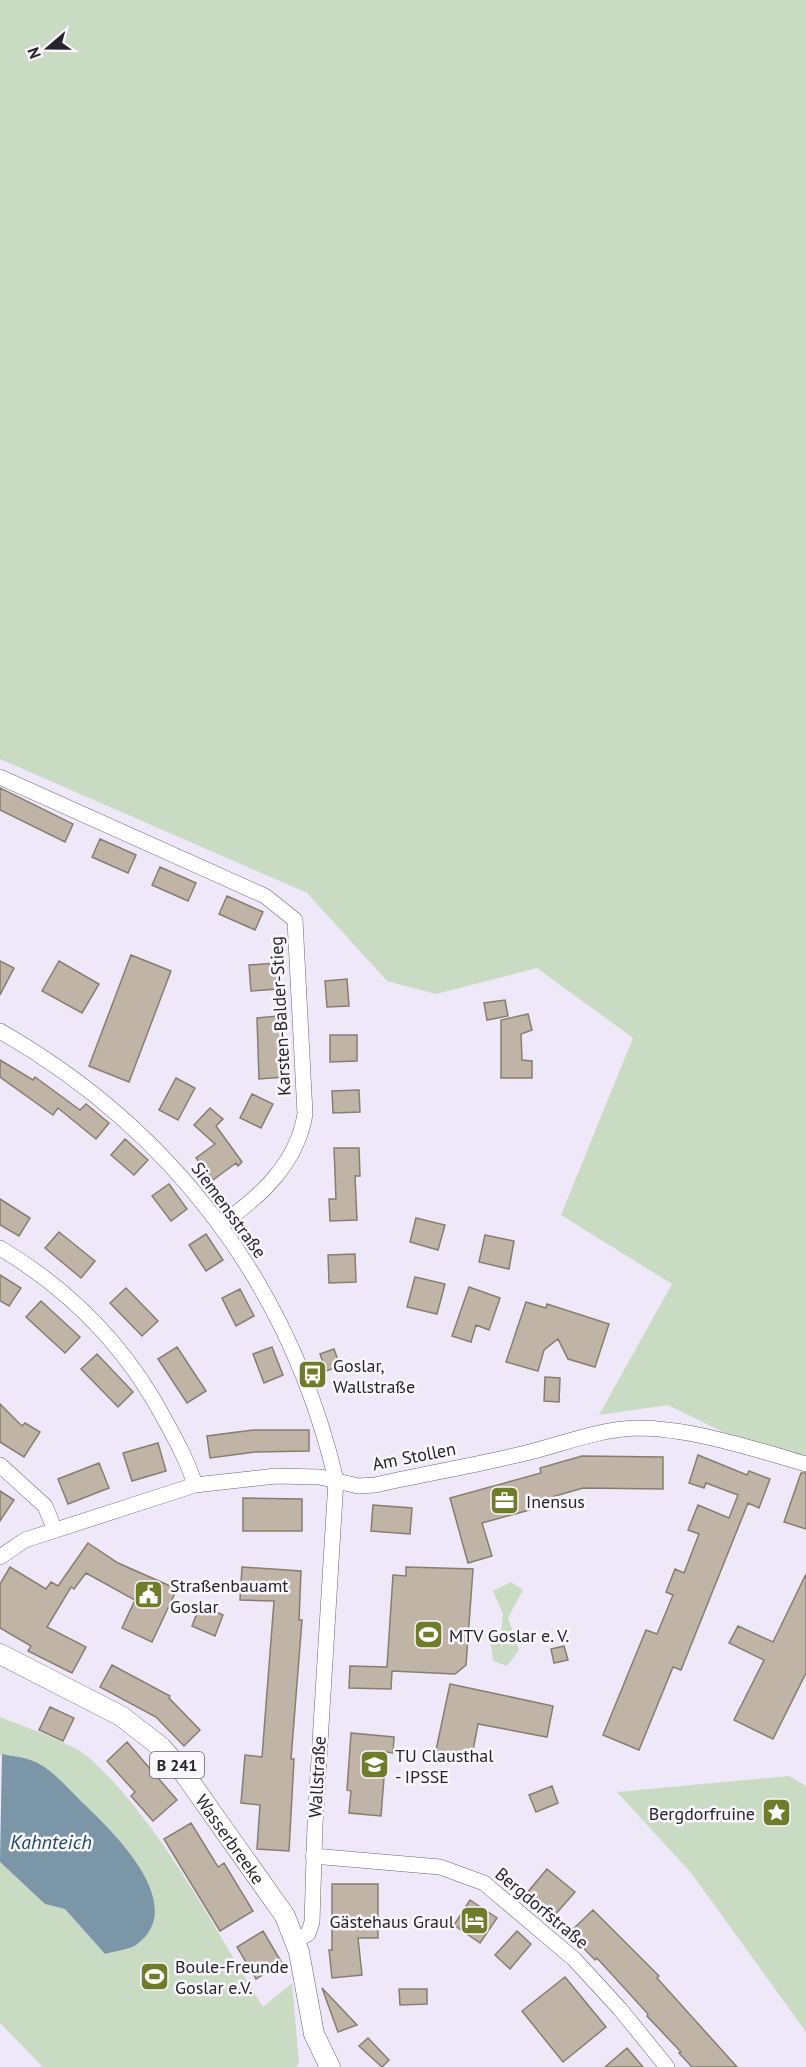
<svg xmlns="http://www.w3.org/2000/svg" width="806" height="2067" font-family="'PT Sans',sans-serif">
<rect width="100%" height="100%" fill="#eee8f9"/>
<path fill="#cadbc4" d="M0 0H806V1461L723 1432 668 1405 599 1415 672 1284 561 1215 633 1038 537 968 436 994 387 981 307 893 0 759Z
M511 1582 523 1590 508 1618 519 1650 507 1666 493 1661 490 1637 501 1633 503 1614 493 1591Z
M0 1717C20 1725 74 1744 87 1756 157 1817 214 1928 263 2007L292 1983 299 2063 296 2067H43L0 2023V1862L45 1904 65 1909 105 1954 135 1945 154 1919 2 1754 0 1756Z
M789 1776 806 1786V2032L692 1874 617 1792Z"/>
<path fill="#7b96a7" d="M2 1754C11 1756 24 1757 33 1761 53 1769 70 1791 85 1805 114 1833 190 1906 136 1945 128 1950 114 1951 105 1954L65 1909 45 1904 0 1862Z"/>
<path fill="#bfb4a6" stroke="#877e70" stroke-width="1.5" d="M0 788 73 824 65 842 0 810Z
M100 839 136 855 128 873 92 857Z
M160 867 196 883 188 901 152 885Z
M227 896 263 912 255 930 219 914Z
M131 955 171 971 129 1082 89 1066Z
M0 961 14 968 0 995Z
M59 961 99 984 82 1013 42 991Z
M276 963 278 989 251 991 249 965Z
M347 979 349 1006 327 1007 325 981Z
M505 1000 508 1016 487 1020 484 1003Z
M528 1014 532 1030 521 1034 522 1060 532 1061V1078H501V1020Z
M278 1016 284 1077 259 1079 257 1018Z
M330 1035H357V1061L330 1062Z
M0 1060 33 1080 35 1077 80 1110 86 1104 109 1123 96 1139 58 1108 53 1115 0 1077Z
M176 1078 195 1088 178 1120 159 1110Z
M359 1090 360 1112 333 1113 332 1091Z
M252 1094 273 1104 261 1128 240 1118Z
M210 1108 223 1119 216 1126 242 1162 238 1166 236 1163 213 1180 196 1158 215 1144 194 1125Z
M125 1139 148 1160 134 1175 111 1155Z
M334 1148H359L360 1176H355L357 1220 330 1221 329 1199H336Z
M169 1184 187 1209 171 1221 152 1196Z
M0 1199 30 1218 19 1236 0 1225Z
M416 1218 445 1225 438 1250 410 1242Z
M59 1232 95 1261 81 1278 45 1248Z
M206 1234 223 1260 206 1271 189 1245Z
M485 1235 514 1241 509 1269 479 1262Z
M355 1254 356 1282 329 1283 328 1255Z
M0 1275 21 1288 9 1306 0 1301Z
M415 1277 445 1284 437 1314 407 1307Z
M469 1287 500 1298 489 1330 476 1325 471 1342 452 1336Z
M126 1288 158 1321 142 1336 110 1303Z
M240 1289 254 1316 236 1326 222 1298Z
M41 1301 80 1337 65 1353 26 1317Z
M526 1302 546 1308 547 1304 609 1324 595 1367 568 1359 558 1339 544 1350 538 1371 506 1362Z
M177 1347 206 1391 187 1403 158 1359Z
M272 1347 283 1375 264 1383 253 1354Z
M334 1349 340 1366 326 1371 320 1354Z
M97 1354 133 1392 118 1407 81 1369Z
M545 1377 560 1378 559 1402 544 1401Z
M0 1404 22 1426 25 1423 40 1432 24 1457 0 1442Z
M253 1430H309V1451L255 1452 210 1458 207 1436Z
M158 1443 166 1471 132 1481 123 1453Z
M698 1455 747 1475 749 1471 770 1479 759 1508 748 1503 681 1670 673 1667 639 1750 603 1735 646 1630 657 1634 673 1595 666 1592 675 1569 684 1573 699 1534 688 1530 698 1505 729 1518 738 1495 706 1483 704 1488 689 1483Z
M582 1456 663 1457V1489L583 1488 531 1503 533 1509 482 1523 492 1556 468 1563 450 1498 541 1473 540 1468Z
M99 1463 109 1488 68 1504 58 1479Z
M801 1473H806V1529L784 1522Z
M0 1491 14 1500 0 1521Z
M243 1498 302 1499V1531H243Z
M373 1505 412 1508 410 1534 371 1531Z
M88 1543 118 1563 177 1589 152 1642 122 1628 135 1600 86 1573 74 1589 71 1587 47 1627 86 1647 72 1673 28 1651 31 1646 0 1628V1584L10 1567 46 1589 51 1582 58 1586Z
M242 1567 301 1571 299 1620H302L291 1759H294L289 1851 257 1849 260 1805 241 1803 245 1755 262 1757 274 1601 240 1600Z
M406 1567 473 1569 466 1665 455 1674 392 1671 391 1689 349 1688 350 1666 387 1667 393 1575 406 1576Z
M806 1574V1673L773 1739 734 1720 764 1660 729 1643 738 1626 773 1642Z
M200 1605 223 1615 215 1636 192 1626Z
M564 1646 568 1660 554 1663 551 1649Z
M112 1665 170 1696 169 1698 200 1730 184 1746 156 1717 100 1687Z
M450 1684 553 1706 547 1737 478 1724 471 1761 435 1755Z
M50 1707 74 1718 63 1741 39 1730Z
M351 1733 394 1737 393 1753 386 1752 381 1816 349 1813 351 1791 347 1790Z
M127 1742 177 1800 153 1821 131 1796 135 1792 107 1761Z
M552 1786 558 1803 536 1812 529 1795Z
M191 1823 218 1867 224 1863 253 1911 220 1931 164 1839Z
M547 1869 575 1892 553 1917 526 1894Z
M332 1884H378V1938H358L362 1975 332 1978 329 1950H332Z
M470 1900 497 1918 480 1943 454 1925Z
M593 1910 659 1976 657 1978 737 2067H692L679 2053 681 2052 647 2016 648 2014 597 1958 595 1960 569 1933Z
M263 1931 282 1963 256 1979 237 1947Z
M517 1931 531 1944 510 1969 495 1955Z
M565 1977 606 2027 563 2062 522 2011Z
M322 1988 357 2025 338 2032Z
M399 1989H427V2004L400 2005Z
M368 2038 389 2060 382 2067 359 2046Z
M627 2048 643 2067H605Z"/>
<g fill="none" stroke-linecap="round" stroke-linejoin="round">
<defs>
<path id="minor" d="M0 777 265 896 295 920 305 1114C297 1164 260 1197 220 1225
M0 1031C173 1130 290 1285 336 1480L315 1825 312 1922 308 1934 295 1940
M0 1248C72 1291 127 1347 166 1422 177 1442 188 1462 195 1485
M0 1465 45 1506 55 1530
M0 1557 25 1540 195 1485 276 1476 320 1477 358 1486 375 1485C425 1474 476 1465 526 1453 563 1444 599 1429 637 1428 691 1428 754 1449 806 1464
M313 1856 440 1867 484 1883 574 1959 620 2009 667 2067"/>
<g id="major">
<path id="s1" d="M0 1654 121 1716 161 1747 183 1772 285 1916 299 1952 314 2034 330 2067"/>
</g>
</defs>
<use href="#minor" stroke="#6b6674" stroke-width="16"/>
<use href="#major" stroke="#6b6674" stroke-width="21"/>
<use href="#minor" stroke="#fff" stroke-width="15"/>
<use href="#major" stroke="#fff" stroke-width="20"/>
</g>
<defs>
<symbol id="bus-square" viewBox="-11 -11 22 22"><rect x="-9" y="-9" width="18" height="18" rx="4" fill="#6f7d2a" stroke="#faf7fe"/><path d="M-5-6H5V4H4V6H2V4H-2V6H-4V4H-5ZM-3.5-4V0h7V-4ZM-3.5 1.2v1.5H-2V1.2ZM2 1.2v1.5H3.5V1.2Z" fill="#fff"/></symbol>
<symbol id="office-square" viewBox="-11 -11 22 22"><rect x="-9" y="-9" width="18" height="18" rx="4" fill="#6f7d2a" stroke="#faf7fe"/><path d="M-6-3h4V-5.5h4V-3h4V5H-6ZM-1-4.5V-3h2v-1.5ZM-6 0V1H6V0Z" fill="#fff"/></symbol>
<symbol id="civic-square" viewBox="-11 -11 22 22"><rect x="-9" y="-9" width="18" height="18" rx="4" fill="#6f7d2a" stroke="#faf7fe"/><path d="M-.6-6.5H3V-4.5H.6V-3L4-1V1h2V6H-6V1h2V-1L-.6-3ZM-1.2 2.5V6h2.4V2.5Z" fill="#fff"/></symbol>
<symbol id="stadium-square" viewBox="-11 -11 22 22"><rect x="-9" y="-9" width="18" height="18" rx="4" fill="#6f7d2a" stroke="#faf7fe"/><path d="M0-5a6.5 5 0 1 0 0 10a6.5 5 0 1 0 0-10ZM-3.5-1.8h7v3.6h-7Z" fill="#fff"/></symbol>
<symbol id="university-square" viewBox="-11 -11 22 22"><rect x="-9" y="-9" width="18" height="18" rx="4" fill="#6f7d2a" stroke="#faf7fe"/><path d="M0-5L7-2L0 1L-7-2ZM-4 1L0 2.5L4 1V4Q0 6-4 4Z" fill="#fff"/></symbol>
<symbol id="sight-square" viewBox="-11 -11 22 22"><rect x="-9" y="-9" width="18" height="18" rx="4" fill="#6f7d2a" stroke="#faf7fe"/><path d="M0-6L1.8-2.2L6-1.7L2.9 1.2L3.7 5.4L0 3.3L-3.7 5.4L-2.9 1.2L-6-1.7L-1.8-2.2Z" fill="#fff"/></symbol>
<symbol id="hotel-square" viewBox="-11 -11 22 22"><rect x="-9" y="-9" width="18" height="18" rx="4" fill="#6f7d2a" stroke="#faf7fe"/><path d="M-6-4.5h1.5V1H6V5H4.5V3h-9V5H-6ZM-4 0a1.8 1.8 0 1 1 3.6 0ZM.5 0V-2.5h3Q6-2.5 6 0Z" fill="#fff"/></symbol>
</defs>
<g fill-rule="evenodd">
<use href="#bus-square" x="296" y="1358" width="33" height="33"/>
<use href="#office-square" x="488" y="1484" width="33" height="33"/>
<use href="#civic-square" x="132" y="1578" width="33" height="33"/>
<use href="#stadium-square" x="412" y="1618" width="33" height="33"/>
<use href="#university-square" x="358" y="1748" width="33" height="33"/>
<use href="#sight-square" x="760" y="1796" width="33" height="33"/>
<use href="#hotel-square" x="458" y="1904" width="33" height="33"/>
<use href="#stadium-square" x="138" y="1960" width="33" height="33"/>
</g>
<g text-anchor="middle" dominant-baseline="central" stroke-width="5" stroke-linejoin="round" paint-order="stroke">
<rect fill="#faf7fe" stroke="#66646a" stroke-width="1.5" x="150" y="1752" width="54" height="26" rx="4.5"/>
<g font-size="16" font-weight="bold" fill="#27252b">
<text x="177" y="1765">B 241</text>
</g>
<g font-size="18" fill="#27252b" stroke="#faf7fe">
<text transform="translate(280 1016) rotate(-93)">Karsten-Balder-Stieg</text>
<text transform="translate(229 1210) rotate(54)">Siemensstraße</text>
<text transform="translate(414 1456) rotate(-11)">Am Stollen</text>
<text transform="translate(317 1777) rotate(-87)">Wallstraße</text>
<text stroke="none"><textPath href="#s1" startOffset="302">Wasserbreeke</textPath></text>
<text transform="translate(542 1908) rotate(40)">Bergdorfstraße</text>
</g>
<g font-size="18" fill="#27252b" stroke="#faf7fe" text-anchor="start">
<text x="333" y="1365">Goslar,<tspan x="333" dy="21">Wallstraße</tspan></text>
<text x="526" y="1501">Inensus</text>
<text x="170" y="1585">Straßenbauamt<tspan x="170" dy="21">Goslar</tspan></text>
<text x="449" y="1635">MTV Goslar e. V.</text>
<text x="395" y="1755">TU Clausthal<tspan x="395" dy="21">- IPSSE</tspan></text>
<text x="755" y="1813" text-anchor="end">Bergdorfruine</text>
<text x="454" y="1921" text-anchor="end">Gästehaus Graul</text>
<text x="175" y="1966">Boule-Freunde<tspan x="175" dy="21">Goslar e.V.</tspan></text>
</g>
<g font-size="20" font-style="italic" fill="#174964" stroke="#faf7fe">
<text x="51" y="1842">Kahnteich</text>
</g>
</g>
<g transform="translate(48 48) rotate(250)" stroke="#faf7fe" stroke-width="4.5" paint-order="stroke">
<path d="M0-4.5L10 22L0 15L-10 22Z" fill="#27252b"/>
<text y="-9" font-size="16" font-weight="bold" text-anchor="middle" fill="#27252b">N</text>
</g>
</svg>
